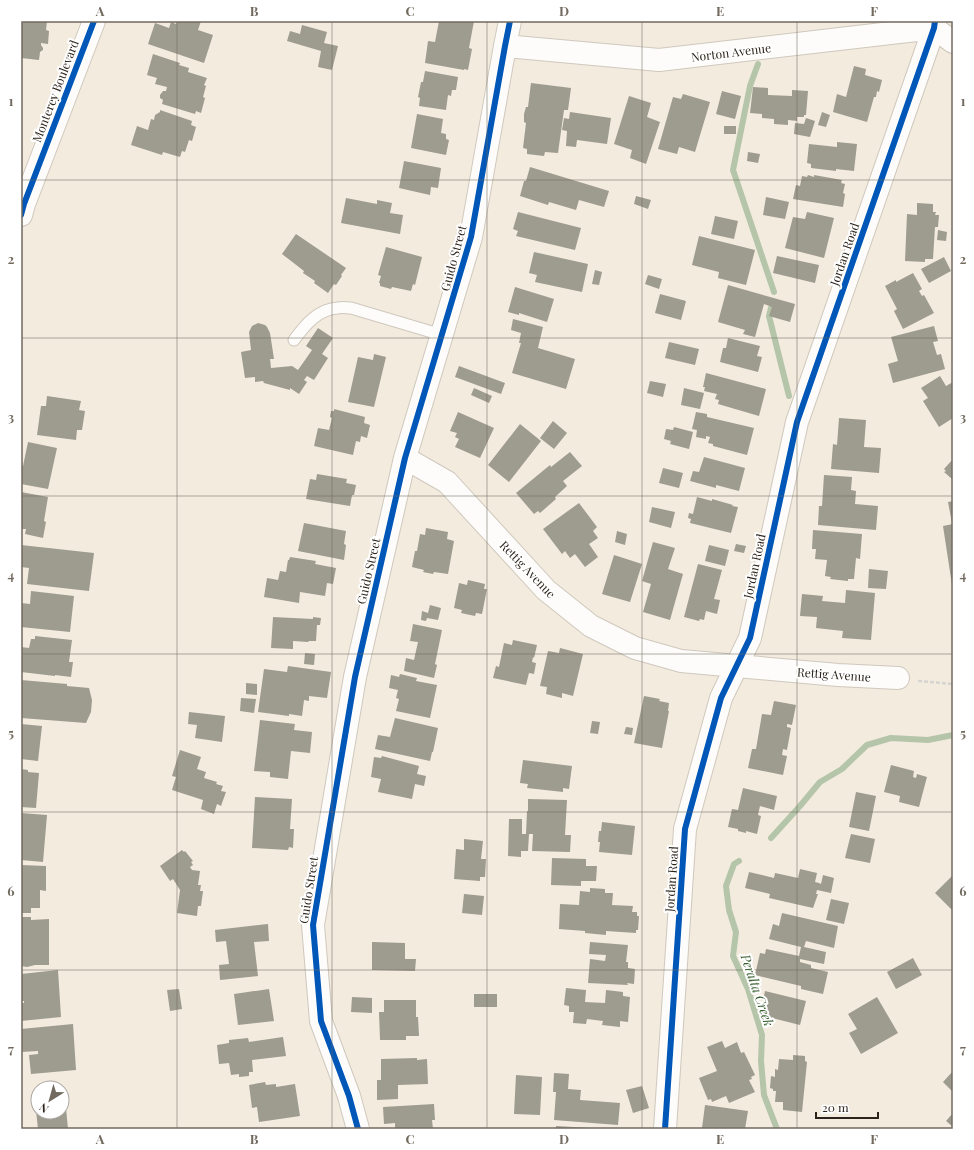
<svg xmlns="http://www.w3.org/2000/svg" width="974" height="1150" font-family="'Playfair Display',serif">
<rect width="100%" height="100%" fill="#f3ebde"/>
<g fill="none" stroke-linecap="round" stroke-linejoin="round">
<path stroke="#b4c5aa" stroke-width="6" d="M758 64 750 86 733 170 774 292
M771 308 769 316 789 396
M771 838 800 806 820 782 842 769 867 745 891 738 928 740 953 735
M739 861 734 864 726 886 729 910 736 932 733 956 748 989 762 1035 761 1061 764 1095 777 1129"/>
</g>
<path fill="#9e9b8f" d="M21 21H47L46 30 49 31 48 44 41 43V45L43 48V50L40 52 39 60 21 58Z
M177 21H201L198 30 213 35 204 63 148 44 155 23 169 28 171 22 176 24Z
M439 21H474L469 48 472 49 468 70 464 69V70L425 63 428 41 435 42Z
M302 25 327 32 324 43 338 46 332 70 318 67 321 51 287 41 290 31 300 34Z
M153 54 180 63 179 65 189 68 188 72 207 78 204 85 206 86 203 97 205 98 201 113 196 111 195 114 162 104 163 100 160 98V95L163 91H166L167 87 155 84 157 78 147 75Z
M854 66 866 69 865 75 882 80 879 92 877 91 876 97H874L867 122 833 112 837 94 846 97Z
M425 71 458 77 456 90H452L451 96 448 95 446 110 419 106 420 98 418 97 421 82H423Z
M531 83 571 88 568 110H564L558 153 545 152 544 156 527 154V149L523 148 526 123 524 122V114L526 107H528Z
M753 87 768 88V95L792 96V90L808 91 806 115H804V117H797V121L788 120V125L774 124V119L762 118V114L750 113Z
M722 91 741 96 735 119 716 114Z
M683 94 710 102 695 152 679 147 677 154 658 149 673 97 681 99Z
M629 96 651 103 647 117 660 122 646 164 630 158 632 150 614 144Z
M160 110 192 121 191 125 196 127 192 141 189 140 185 152 182 151 180 157 163 152 162 155 131 145 137 126 148 130 151 119 154 120 155 115 160 112Z
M570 112 611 118 607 144 577 140 576 147 566 146 567 131 562 130 564 118 569 119Z
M822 112 830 115 826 127 818 125Z
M417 114 443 119 441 133 446 134V139L449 140 446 155 411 148Z
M806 118 815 121 810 137 794 134 795 123 804 124Z
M724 126H736V134H724Z
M837 142 857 144 854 171 836 169V171L811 168V164L807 163 809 144 837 147Z
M748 152 760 154 758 163 747 161Z
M404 161 441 168 438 188 431 187 430 195 399 188Z
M530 167 609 191 604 207 579 200 576 210 549 202 548 205 520 196 524 181H526Z
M808 175 814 177V175L842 180 841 183 845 184 843 193 845 194 843 207 793 199 796 185 800 186 802 176 807 177Z
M636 196 651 200 648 209 634 204Z
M766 197 789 202 785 219 763 215Z
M346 198 377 204V200L392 203 390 213 403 215 400 234 341 223Z
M917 203 933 204V212H936L935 215H939L938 227H935L933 259H925V262L905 261 907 214 917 215Z
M518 212 581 228 575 250 516 236 518 231 513 229Z
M807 212 834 218 824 258 785 248 793 217 805 219Z
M715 216 738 221 734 239 711 234Z
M938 230 947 232 946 241 937 240Z
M296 234 346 268 341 275 342 276 336 285 334 284 328 293 314 283 315 281 303 273 304 271 282 254Z
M699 236 755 250 746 285 718 278 719 272 692 265Z
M386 247 422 257 415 285 413 284 411 291 392 287 391 289 380 286V283H379L381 276 378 275Z
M534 252 588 264 582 292 535 282 537 275 529 273Z
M777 256 819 265 815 283 773 273Z
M944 257 951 271 929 283 921 269Z
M595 270 602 272 599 285 592 284Z
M913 273 922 289 919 291 922 296 924 295 934 313 903 329 894 311 897 309 885 286 896 280V282Z
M648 275 662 279 659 289 645 284Z
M728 285 795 304 790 322 769 316 772 307 764 304 755 337 743 334 745 330 718 322Z
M515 287 554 299 547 322 519 313V315L508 312Z
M660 294 686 301 681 320 655 313Z
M513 319 543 327 538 348 575 359 566 389 512 373 521 343H519L521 333 511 330Z
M258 323 265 325 267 327 270 333 274 359H270L271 368 292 366 298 370 312 350 306 346 318 328 333 338 322 354 328 358 314 380 307 376 304 380 307 382 299 394 290 388V390L264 383 263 381 255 382V377L245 378 241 352 251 350 249 332 252 326Z
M934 326 938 341 933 342 937 355 941 354 945 369 893 383 888 364 898 361 891 337Z
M728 338 760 346 757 356 762 357 758 372 720 362 723 348H726Z
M669 342 699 349 695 365 665 358Z
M374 354 386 357 374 407 348 402 358 357 373 360Z
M459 366 505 383 501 394 455 377Z
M706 373 766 389 759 416 718 404 719 400 715 399 717 394 704 391 705 387H703Z
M940 376 946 386 953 382V418L939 427 923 401 928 398 921 388Z
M650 381 666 384 663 397 647 393Z
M474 388 492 396 489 403 471 395Z
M684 388 704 393 700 409 681 405Z
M47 396 81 401 79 410 85 411 82 430H77L76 440 37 435 41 406H46Z
M334 409 365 417 364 423 370 425 367 438 361 436 360 442 356 441 353 455 314 446 318 428 329 430 332 418 330 417 331 411H334Z
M458 412 494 428 480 458 455 447 459 439 455 437 457 433 450 431Z
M696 412 707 414V417L754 428 747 455 713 446V444L708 443 710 437 706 436V439L696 437 697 430 692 429Z
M839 418 866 420 864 447 881 448 879 473 831 469 833 444 837 445Z
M553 421 567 433 554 449 540 438Z
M520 424 541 441 509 482 488 465Z
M674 427 693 432 689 449 670 444 671 441 664 439 666 429 673 430Z
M28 442 57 448 48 489 21 484V465L23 466Z
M570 452 582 466 563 481 567 486 555 497 556 499 540 513 538 511 534 514 516 493 550 465 551 467Z
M704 457 745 468 739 491 716 485V488L690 481 693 471 699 472Z
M953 459V478L952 479 944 472 946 471 944 469Z
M663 468 683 473 679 488 659 483Z
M317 474 347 479 346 483 356 485 354 495H352L350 506 306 499 310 479 316 480Z
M824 475 852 477 851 490 856 491 855 504 878 506 876 530 818 525 819 506H822Z
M21 492 48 497 44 521 46 522 43 538 25 534 26 529H21Z
M697 497 712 501V499L733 505 732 506 738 507 731 533 690 523 691 519 688 518 689 513 693 514Z
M953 501V523H952L948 502Z
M579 503 597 527 593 531 598 538 589 544 598 557 585 567 575 554 570 558 565 551 562 554 543 529Z
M652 507 675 512 671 528 649 522Z
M304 523 346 531 344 544 346 545 344 560 298 551Z
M953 524V585H952L943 526Z
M426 528 448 532 447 539 454 541 448 574 434 572 433 574 423 572 424 570 412 567 415 551H417L420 534 425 535Z
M813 530 862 534 860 559 856 558 854 579H848V581L830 579 831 577 825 576 827 560 815 559 816 549H812Z
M617 531 627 534 625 545 615 542Z
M653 542 675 548 668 569 683 574 670 620 643 612 651 584 642 581Z
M736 544 746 546 744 553 734 551Z
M21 545 94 553 89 591 27 584 29 568 21 567Z
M709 545 729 550 725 566 705 561Z
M614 555 642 564 630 602 602 594Z
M290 557 316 561 315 564 336 568 333 584 327 583 325 596 300 592 299 603 264 597 267 578 278 580 280 571 286 572 288 560H289Z
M698 564 722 570 714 599 720 600 717 614 706 611 704 620 700 619 699 621 684 617Z
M869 569 888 571 886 589 868 588Z
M468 580 485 584 484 589H487L482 614 476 613 475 616 461 613 462 610 454 608 459 583 467 585Z
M846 590 875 593 871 640 842 638 843 631 816 628 817 617 800 616 802 594 823 596 822 601 845 603Z
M31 591 74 596 70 632 21 627V603L30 604Z
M430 605 441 608 438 620 427 618 426 621 421 620 422 611 428 613Z
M273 617 313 619V617L321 618 320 625H317L316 641H309L308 642 293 641V649L271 648Z
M413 624 442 630 435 664 437 665 434 678 404 671 406 658 414 660 418 642 410 641Z
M35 636 72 640 69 662H73L71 677 55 675V676L21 672V647L29 648 31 639H35Z
M513 640 537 645 534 658 533 657 532 662 536 663 534 674 529 673 526 685 493 678 496 666 499 667 504 643 512 645Z
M560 648 583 654 573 696 562 693V698L546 694 547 687 540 686 548 651 559 653Z
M305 653 315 654 314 665 304 664Z
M288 666 331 672 327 698 309 696V701L304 700 302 716 289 714V716L258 712 264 669 287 672Z
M400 674 417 678 416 681 437 685 430 718 396 711 399 699 396 698 398 690 389 688 391 675 399 677Z
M21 680 67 684V686L89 688 92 700 91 712 86 723 21 718Z
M246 683 257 684V695L246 694Z
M644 696 660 699 659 701 669 703 668 711H669L662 748 634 743Z
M241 698 256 699 254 713 240 711Z
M774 701 796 705 792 725 787 724V727L791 728 787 750 783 749 782 755 787 756 783 775 748 768 752 749H756L762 714 771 715Z
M189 712 225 716 222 742 195 738 197 725 188 724Z
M395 718 438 728 433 752H432L430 761 375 749 378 735 390 737Z
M260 720 295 724 294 730 312 732 310 753 291 751 288 779 270 777V772L254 771Z
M592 721 600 722 598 734 590 733Z
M21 724 42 726 38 761 21 759Z
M626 727 633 728 632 735 624 734Z
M180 750 201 757 197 769 206 772 204 778 217 782 216 784 223 786 221 791 226 792 221 806 217 804 214 814 201 809 203 800 172 790 176 777 172 776Z
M382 756 419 766 417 774 426 776 424 786 415 784 412 799 378 792 381 779 371 777 374 757 381 758Z
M523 760 572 766 569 789 563 788V792L527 788 528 784 520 783Z
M891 765 914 771 913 777 916 778 917 774 927 777 919 807 899 802 900 796 884 792Z
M21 769 28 770V772L39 773 36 808 21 807Z
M743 788 777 796 774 810 760 806 758 815 761 816 757 834 746 831V833L738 831V829L728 827 732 809 738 810Z
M856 792 876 796 869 831 849 827Z
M255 797 292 799 290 829H294L293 848 289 847 288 850 252 848Z
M528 799 567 800 565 835H571L570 852 532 851 533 834H529L528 851H521V857L508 856 509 819H522V834H526L527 811H528Z
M21 813 47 815 43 862 21 860Z
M602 822 635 826 632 855 599 852 600 842H598L599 831H601Z
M851 834 875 839 870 863 845 858Z
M464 839 483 841 481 859H486L485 877H480V881L454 879 456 849 464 850Z
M182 850 184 852 185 851 193 861 191 862 193 865 190 867 192 870 200 871 198 885H201L200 891H203L201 906H198L197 916 177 913 180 890 173 879 170 881 160 866Z
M552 858 586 859V866H597L596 881H581V886L551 885Z
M21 865 46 866V891L40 890V908H31V913H21Z
M800 869 817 873 815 882 819 883 821 884 823 875 834 878 831 893 817 890 816 894H818L813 908 769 898 770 894 745 888 749 872 774 878 775 873 798 878Z
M953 875V911L935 893Z
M590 888 605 889V893H613L612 905 633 906 632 912H637V916H639L638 930H636V933L606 931V935L585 933V931L559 929 560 904 579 905 580 891 590 892Z
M464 894 484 896 482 915 462 913Z
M831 899 849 903 844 924 826 920Z
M782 913 838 926 834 948 806 941 804 947 826 952 824 964 800 959V962L811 965V968L828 972 823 994 801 989V986L755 975 760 953 765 954 766 949 799 956 801 947 769 939 773 924 779 926Z
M21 917H31V920L49 919V965H35L27 967 21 966Z
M268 924 269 941 254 942 258 976 220 980 219 965 229 964 226 941 216 942 215 930Z
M372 942 405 943V959H416L415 971 372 970Z
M590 942 628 945 626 962H628V968L635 969 634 984 627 983 628 985 588 983 590 959 605 961 606 955 589 954Z
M913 958 922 975 896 989 887 972Z
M58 970 61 1017 21 1021V1003H24V1001H21V974Z
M566 988 586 990 585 1002 605 1003 606 990 623 992V996L630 997 628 1022 620 1021V1027L602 1025 603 1021 587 1019 586 1024 573 1023 574 1012H569V1006L564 1005Z
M179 989 182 1009 170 1011 167 990Z
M269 989 274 1021 238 1025 234 994Z
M765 991 806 1001 800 1025 760 1015Z
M474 994H497V1007H474Z
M352 997 372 998V1013L351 1012Z
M877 997 898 1033 861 1054 849 1033 857 1029 848 1014Z
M384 1000H416V1017H418L419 1036H406V1040H380L379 1012H384Z
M73 1024 76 1070 31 1074 29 1055 38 1054V1051L21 1052V1029Z
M283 1037 286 1056 252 1060 253 1072H249V1076L239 1077V1074L231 1075 229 1063 219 1064 217 1045 229 1043V1040L248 1038 249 1042Z
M722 1041 725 1048 737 1042 741 1053 744 1052 755 1075 751 1077 752 1079 749 1080 755 1092 729 1103 726 1096 712 1102 711 1099 708 1100 699 1078 717 1071 707 1047Z
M793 1055 805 1056V1061L807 1062 802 1112 783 1110V1102H775L776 1091H773V1089L770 1088 771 1076 775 1077V1069L778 1070 779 1059 793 1060Z
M417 1058V1060L427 1059 428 1084 398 1085V1099L377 1100V1080H381V1059Z
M953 1071V1092L943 1082Z
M554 1073 569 1074 568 1089 581 1090 580 1100 620 1103 618 1125 554 1120 556 1092H553Z
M516 1075 542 1077 540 1115 514 1114Z
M265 1082 266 1085 276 1084V1087L295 1084 300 1116 259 1122 257 1107 252 1108 249 1085Z
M642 1086 649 1108 633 1113 626 1090Z
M62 1098H65L68 1129H38L35 1101H38V1112H62Z
M434 1104 435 1120H432L433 1129H395V1123L384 1124 383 1107Z
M705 1105 748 1111 745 1129H708L702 1128Z
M953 1113V1127L946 1121Z
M556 1126 590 1128V1129H556Z"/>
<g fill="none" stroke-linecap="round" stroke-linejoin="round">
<defs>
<path id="service" d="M294 340C305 325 318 309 338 308 342 307 347 308 351 308L442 335"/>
<path id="minor" d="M505 46 659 60 934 28 953 42
M405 458 447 482 546 590 591 626 635 648 681 661 838 675 898 678
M358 1129 349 1096 321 1021 313 925 355 677 405 458 471 237 505 46 510 21
M665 1129 685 829 721 698 750 638 797 422 934 28 935 21"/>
<path id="tertiary" d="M21 215 24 204 94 21"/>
</defs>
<use href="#service" stroke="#cfc8bd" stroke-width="13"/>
<use href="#minor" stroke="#cfc8bd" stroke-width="24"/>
<use href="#tertiary" stroke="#cfc8bd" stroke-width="24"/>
<path stroke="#d6d4d0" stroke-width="2.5" stroke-dasharray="4 2" stroke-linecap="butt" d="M918 681 953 684"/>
<use href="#service" stroke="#fdfcfa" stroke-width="11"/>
<use href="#minor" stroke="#fdfcfa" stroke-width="22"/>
<use href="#tertiary" stroke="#fdfcfa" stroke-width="22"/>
<defs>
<path id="cycleway" d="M21 215 24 204 94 21
M358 1129 349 1096 321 1021 313 925 355 677 405 458 471 237 505 46 510 21
M665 1129 685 829 721 698 750 638 797 422 934 28 935 21"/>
</defs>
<use href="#cycleway" stroke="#fff" stroke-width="8"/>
<use href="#cycleway" stroke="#0057b8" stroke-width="6"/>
</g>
<path fill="none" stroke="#726a5f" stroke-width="1" stroke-opacity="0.55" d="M177 21V1129M332 21V1129M487 21V1129M642 21V1129M797 21V1129M21 180H953M21 338H953M21 496H953M21 654H953M21 812H953M21 970H953"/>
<g text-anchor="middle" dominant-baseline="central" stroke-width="4" stroke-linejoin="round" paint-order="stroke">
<g font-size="12" fill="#2c241a" stroke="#fff">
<text transform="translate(731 52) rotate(-7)">Norton Avenue</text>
<text transform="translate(55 91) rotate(-69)">Monterey Boulevard</text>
<text transform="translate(844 254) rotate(-71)">Jordan Road</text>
<text transform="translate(453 258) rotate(-75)">Guido Street</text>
<text transform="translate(754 566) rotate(-78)">Jordan Road</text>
<text transform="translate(528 569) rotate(46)">Rettig Avenue</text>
<text transform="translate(368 571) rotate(-77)">Guido Street</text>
<text transform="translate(834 674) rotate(4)">Rettig Avenue</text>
<text transform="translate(671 879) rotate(-86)">Jordan Road</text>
<text transform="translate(308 890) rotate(-81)">Guido Street</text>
</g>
<g font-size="13" font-style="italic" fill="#355b2b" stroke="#fff">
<text transform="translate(758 990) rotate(71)">Peralta Creek</text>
</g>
</g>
<rect width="974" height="1150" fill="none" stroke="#ffffff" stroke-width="44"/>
<g transform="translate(50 1100) rotate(217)"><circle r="19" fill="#ffffff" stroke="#aba7a3"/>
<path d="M0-3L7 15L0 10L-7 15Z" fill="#726a5f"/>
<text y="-6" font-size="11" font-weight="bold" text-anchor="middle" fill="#2c241a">N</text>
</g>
<path d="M816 1112v6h62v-6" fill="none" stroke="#2c241a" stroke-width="2"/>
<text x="822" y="1112" font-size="12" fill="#2c241a" stroke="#ffffff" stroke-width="3" paint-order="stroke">20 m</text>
<rect x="22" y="22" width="930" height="1106" fill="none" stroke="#726a5f" stroke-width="1.5"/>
<g font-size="13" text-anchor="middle" font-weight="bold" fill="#726a5f">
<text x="100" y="16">A</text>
<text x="254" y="16">B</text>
<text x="410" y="16">C</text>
<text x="564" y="16">D</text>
<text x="720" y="16">E</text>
<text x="874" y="16">F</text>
<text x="11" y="106">1</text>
<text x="963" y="106">1</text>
<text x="11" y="264">2</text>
<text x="963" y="264">2</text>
<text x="11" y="422">3</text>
<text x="963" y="422">3</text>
<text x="11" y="580">4</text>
<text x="963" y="580">4</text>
<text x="11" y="738">5</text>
<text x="963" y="738">5</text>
<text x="11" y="896">6</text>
<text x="963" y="896">6</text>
<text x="11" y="1054">7</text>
<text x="963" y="1054">7</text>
<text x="100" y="1144">A</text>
<text x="254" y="1144">B</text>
<text x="410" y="1144">C</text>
<text x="564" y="1144">D</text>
<text x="720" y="1144">E</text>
<text x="874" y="1144">F</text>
</g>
</svg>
